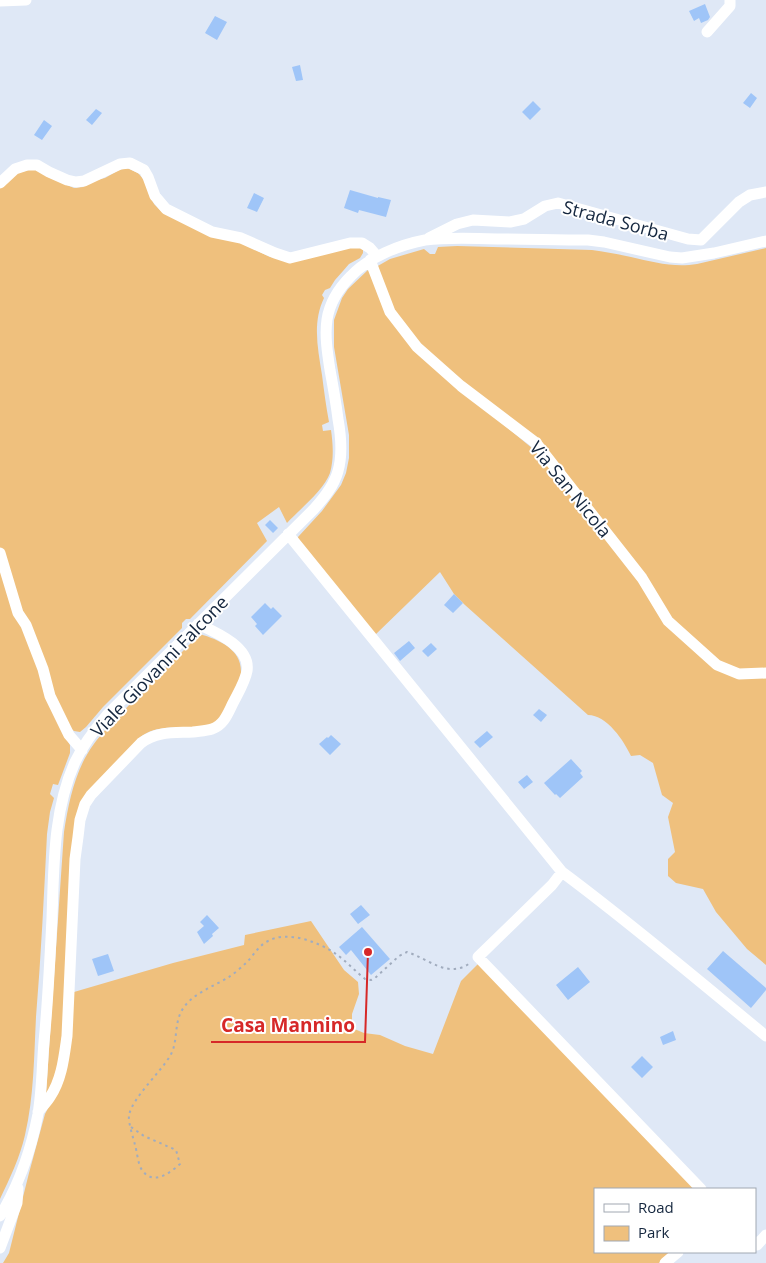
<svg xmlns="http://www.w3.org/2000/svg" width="766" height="1263" font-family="'Open Sans',sans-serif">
<rect width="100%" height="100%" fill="#dfe8f6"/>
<path fill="#efc07d" d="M37 168 48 177 74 188 83 187 92 181 105 178 119 170 127 168 138 173 145 181 154 204 163 213 235 240 270 257 289 261 357 246 363 250V253L360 258 349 264 343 271 335 280 330 288 325 290 322 295 324 298C312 323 318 349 322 375 324 391 326 406 329 422L322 425 323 431 331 430C333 444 334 459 330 473 324 490 299 510 287 523L279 507 257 523 267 541 190 619H186L182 623V628L103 707 86 727 80 732 74 731 54 715 70 745V753L58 785 53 784 50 794 54 798 50 812 47 834C44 895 41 956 36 1017 34 1056 34 1097 25 1135 20 1157 10 1178 0 1199V187L17 173Z
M457 246 592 250C605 252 618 254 631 257 653 262 674 268 697 264L766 248V669L740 670 717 661 672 620 537 441 419 346 394 312 376 267 390 259 424 249 430 254H435L438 247Z
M369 269 388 315 459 388 544 458 632 572 666 624 721 671 766 677V965L747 949 716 912 703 889 676 883 668 876V859L675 852 668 817 673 803 662 795 653 763 640 755 631 756C624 741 607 715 588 715L465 605 454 594 440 572 375 635 298 542V537L322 511 341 485 346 473 349 458V435L334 347V320L342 298 348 289Z
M200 634C219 640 242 649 241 673 240 682 233 692 229 701 224 711 220 723 208 726 203 727 197 727 192 727 172 728 154 725 138 739L82 801 64 1037 57 1077 46 1094 64 832C68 806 73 781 85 758 98 734 119 716 137 697 158 676 179 655 200 634Z
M311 921 344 970 358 982 359 994 352 1014V1028L364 1033 380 1035 405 1046 433 1054 461 981 479 963 696 1189H595V1252H671L659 1263H3L9 1253 29 1173 45 1114 62 1081 74 992 173 963 244 945 245 935Z"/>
<path fill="#9fc5f8" d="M705 4 710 17 708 20 701 23 699 18 694 21 689 11Z
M215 16 227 22 217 40 205 33Z
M300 65 303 80 296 81 292 67Z
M751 93 757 98 750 108 743 103Z
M533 101 541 109 530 120 522 112Z
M96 109 102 113 92 125 86 120Z
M44 120 52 126 42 140 34 135Z
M350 190 378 198V197L391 200 386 217 359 210 358 213 344 208Z
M254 193 264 198 257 212 247 208Z
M270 520 278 528 273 533 265 525Z
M454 594 463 603 453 613 444 605Z
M265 603 271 609 273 607 282 616 263 635 255 626 257 624 251 617Z
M409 641 415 648 400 661 394 653Z
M431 643 437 649 428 657 422 651Z
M539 709 547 715 541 722 533 715Z
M487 731 493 737 480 748 474 742Z
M331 735 341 744 330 755 319 744 327 737 328 738Z
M571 759 582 771 580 773 583 777 560 798 556 794 555 795 544 783Z
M527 775 533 782 524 789 518 782Z
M361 905 370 915 358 924 350 914Z
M207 915 219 928 212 934 213 936 204 944 197 932 204 926 200 922Z
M362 927 390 959 371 975 351 950 346 955 339 947Z
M723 951 766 988V990L751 1008 707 969Z
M108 954 114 971 98 976 92 959Z
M578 967 590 982 568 1000 556 985Z
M673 1031 676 1040 663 1045 660 1037Z
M642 1056 653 1067 642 1078 631 1067Z"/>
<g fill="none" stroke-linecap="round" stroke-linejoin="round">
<path stroke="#a1acbe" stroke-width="2" stroke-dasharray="2.5 4" stroke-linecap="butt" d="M131 1127 144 1136 176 1150 180 1164C170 1173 153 1186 142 1170 138 1165 137 1151 135 1145 133 1137 128 1122 129 1115 133 1097 160 1073 170 1056 178 1043 174 1026 181 1012 190 994 213 987 229 977 235 973 242 967 247 962 254 955 258 946 268 941 287 930 319 942 336 954 346 961 355 971 365 979L371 980 375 978 399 956 407 952C429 959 448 979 470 963"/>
<path stroke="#fff" stroke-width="11" d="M0 1 26 0
M707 32 730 6V0
M0 183 15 169 27 165H37L49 172 67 180 76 182 84 181 120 164 130 163 144 170 148 177 155 196 166 209 212 232 241 238 275 253 290 258 350 243H362L370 248 377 256
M429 238 457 224 473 220 510 222 524 219 545 206 558 203 688 239 701 240 739 202 750 195 766 192
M370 260 390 312 417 347 461 386 536 443 642 578 668 621 717 665 739 674 766 673
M288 534 562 872C632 924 699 981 766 1036
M0 553 18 613 26 625 43 669 50 696 69 735 82 750
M562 872 552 885 478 957 701 1189
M38 1112C42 1107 47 1102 50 1097 62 1079 64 1057 67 1036L75 859 78 837 80 820 85 804 91 795 141 743C157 731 174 733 193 732 199 731 206 731 212 729 224 725 228 713 233 703 238 693 245 682 247 671 251 647 215 632 198 624
M0 1216C19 1185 31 1150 38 1114 42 1090 42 1066 44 1042 48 1001 50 959 52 918 54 865 53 811 75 762 83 745 95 729 107 715L314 509C324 498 334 486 338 471 343 454 341 436 338 419 336 403 333 386 330 370 324 331 321 306 351 276 369 257 399 245 425 240 448 237 473 238 497 239 527 239 557 240 588 240L604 242 670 257 682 258 714 253 766 241
M755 1242 757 1245 766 1235
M0 1248 17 1203 18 1188
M665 1263 678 1252"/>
</g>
<g text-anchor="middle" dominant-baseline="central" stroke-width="4" stroke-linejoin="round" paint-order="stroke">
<g font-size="18" fill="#14263e" stroke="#fff">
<text transform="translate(616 220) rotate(15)">Strada Sorba</text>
<text transform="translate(571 489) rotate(51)">Via San Nicola</text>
<text transform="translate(159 666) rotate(-46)">Viale Giovanni Falcone</text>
</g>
</g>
<path fill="none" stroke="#d62828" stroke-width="2" d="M368 952L365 1042H211"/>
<circle fill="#d62828" stroke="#fff" stroke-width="2" cx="368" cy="952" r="5"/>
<g font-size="19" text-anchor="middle" font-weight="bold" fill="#d62828" stroke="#fff" stroke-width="4" stroke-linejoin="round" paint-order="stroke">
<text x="288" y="1032">Casa Mannino</text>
</g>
<rect x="594" y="1188" width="162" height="65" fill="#ffffff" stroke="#a1a8b2"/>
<rect x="604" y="1204" width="25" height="8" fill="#ffffff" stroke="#a1a8b2"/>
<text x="638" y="1213" font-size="15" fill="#14263e">Road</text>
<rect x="604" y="1226" width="25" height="15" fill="#efc07d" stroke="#a1a8b2"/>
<text x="638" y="1238" font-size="15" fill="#14263e">Park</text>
</svg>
